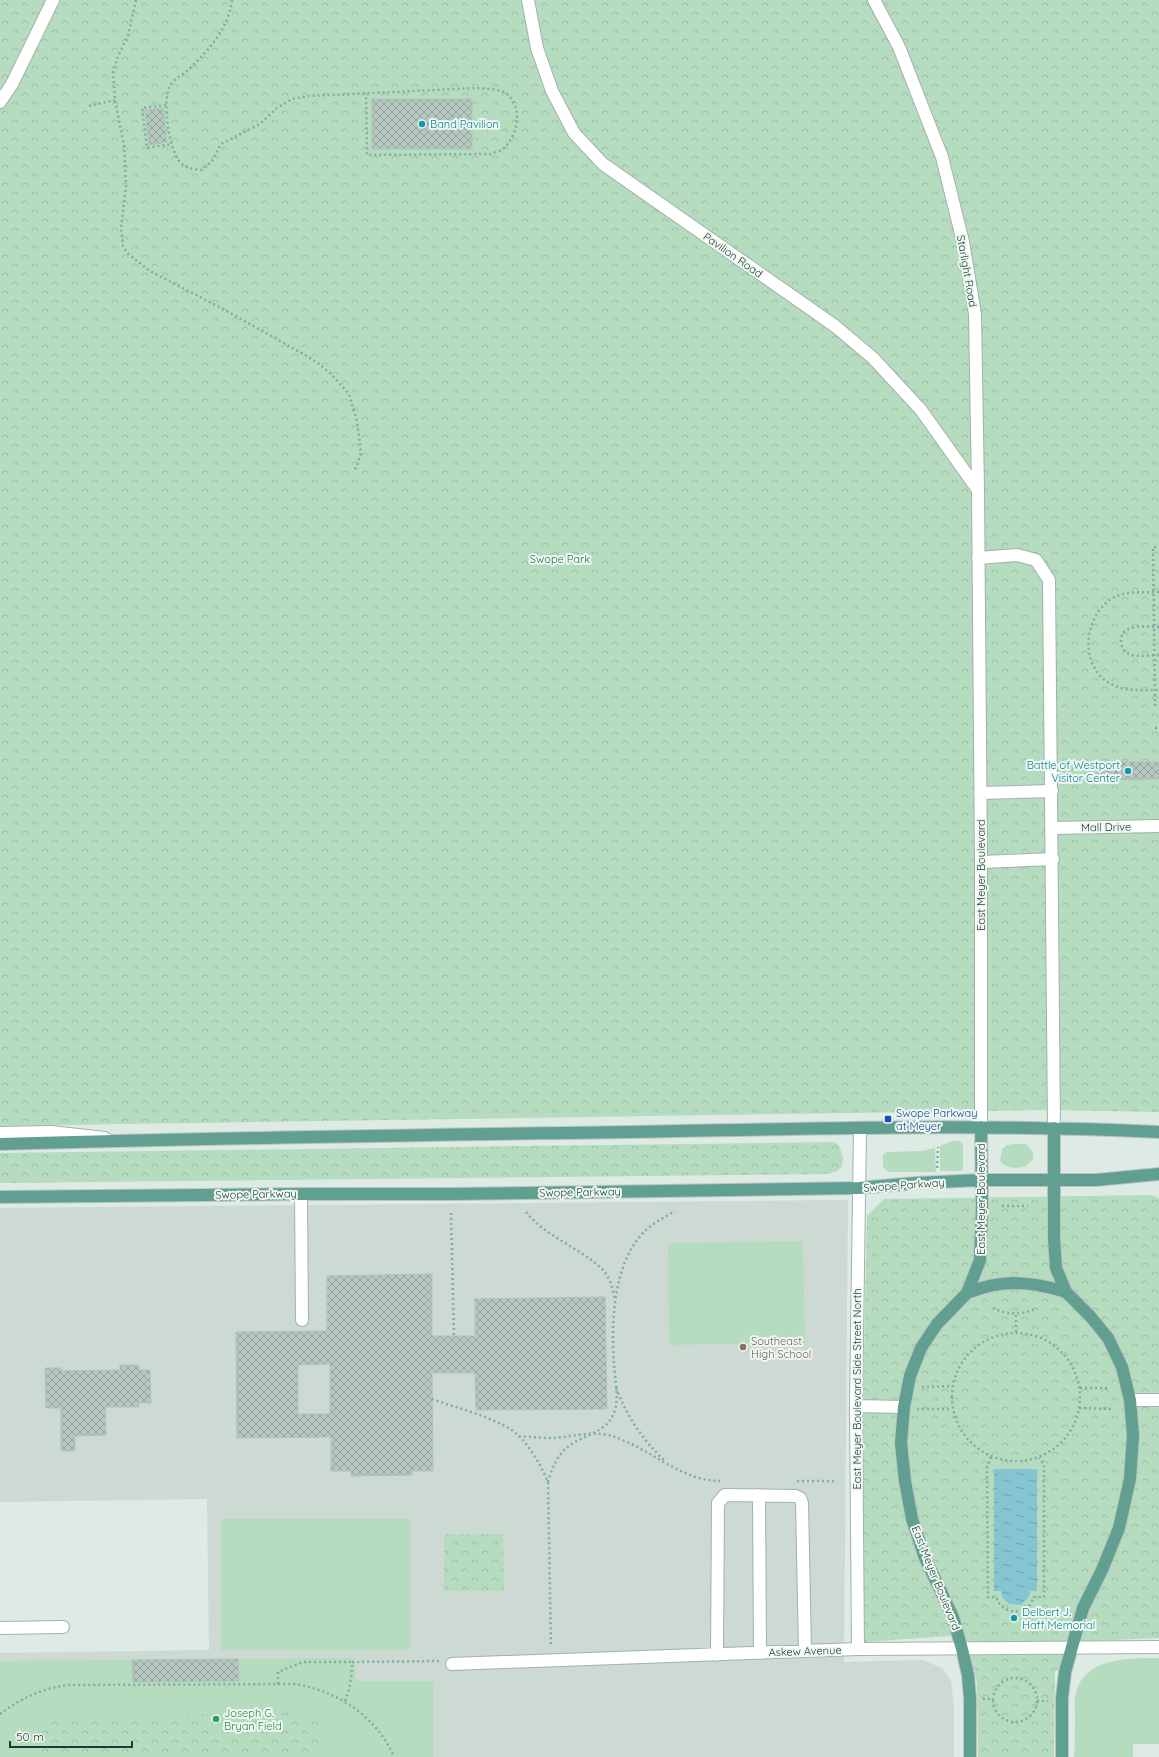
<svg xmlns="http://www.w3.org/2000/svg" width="1159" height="1757" font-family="Quicksand,sans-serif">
<defs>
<pattern id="forest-crowns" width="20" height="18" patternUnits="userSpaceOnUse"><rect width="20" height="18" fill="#b6dcc0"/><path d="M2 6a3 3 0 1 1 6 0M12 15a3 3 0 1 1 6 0" fill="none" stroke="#9cbea5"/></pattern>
<pattern id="water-ripples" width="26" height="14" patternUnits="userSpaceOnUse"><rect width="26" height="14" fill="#84c5d1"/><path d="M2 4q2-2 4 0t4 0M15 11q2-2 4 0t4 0" fill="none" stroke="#6ba1aa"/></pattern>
<pattern id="building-cross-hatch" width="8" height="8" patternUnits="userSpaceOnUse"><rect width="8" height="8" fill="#b6c7c0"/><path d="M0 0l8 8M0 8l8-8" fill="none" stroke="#93a39d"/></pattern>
</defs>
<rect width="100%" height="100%" fill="#deeae4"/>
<path fill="#ccdad3" d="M848 1200 844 1662 923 1660 942 1668 951 1681 954 1707V1757H0V1653L209 1650 207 1499 0 1502V1208Z"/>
<path fill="#b6dcc0" d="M953 1141H959L963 1144V1168L961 1171H940V1146Z
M1015 1144H1026L1033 1152V1159L1026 1166C1017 1169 1006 1169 1000 1161L1002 1149 1007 1145Z
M935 1148 936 1172H889L883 1167V1155L887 1152 922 1151Z
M803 1241 805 1343 669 1345 668 1243Z
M221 1519H410V1650H221Z
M355 1658V1681H433V1757H0V1661Z
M1159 1658V1744H1133V1757H1074C1075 1742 1075 1726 1075 1711 1075 1705 1074 1698 1076 1693 1084 1657 1131 1658 1159 1658Z"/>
<path fill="url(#forest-crowns)" d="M0 0H1159V1112L1048 1110 0 1126Z
M831 1142 837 1143C842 1150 847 1165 837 1171 834 1173 828 1173 824 1174L0 1183V1153Z
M1151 1195 1159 1198V1638L1092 1641 1055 1672 1054 1757H978L977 1683 966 1635 864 1642 858 1632 867 1216 884 1199Z
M444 1534H503L504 1591H444Z
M287 1713 304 1715 320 1721V1757H41V1724L68 1716Z"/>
<path fill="url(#water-ripples)" d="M994 1469H1037V1591H1030L1029 1597 1021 1605 1009 1604 1002 1597 1001 1591H994Z"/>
<path fill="url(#building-cross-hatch)" stroke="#b0c3bb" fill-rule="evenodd" d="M372 99H472V149H372Z
M163 108 167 142 149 145 145 110Z
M1096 762H1159V779L1096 780Z
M432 1274V1336H475V1299L605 1297 607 1409 476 1410 475 1373H432L433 1471H412V1475L351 1476V1471H331V1437L237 1438 236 1332 327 1331V1276ZM330 1364V1414H298V1365Z
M120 1365H139V1370H150L151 1403H139V1407H105L106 1435 75 1436V1451H61V1408H46L45 1368H61V1371L120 1370Z
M238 1659 239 1681 133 1682 132 1660Z"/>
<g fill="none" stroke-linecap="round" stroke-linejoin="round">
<defs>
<path id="minor" d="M528 0 537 48 552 91 574 133 603 164 835 326 873 358 921 410 978 490
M874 0 899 47 942 157 963 242 975 314 978 490 981 862V1127
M0 102 12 84 53 0
M978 558 1017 555 1036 560 1049 580 1054 1128
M980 793 1052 791
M1052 828 1159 826
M981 862 1053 859
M0 1133 51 1132 105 1138
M301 1194 302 1320
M1130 1400H1159
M856 1406 904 1407
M759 1495 760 1653
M0 1628 63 1627
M858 1649 856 1406 860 1128
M717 1655 718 1503 725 1495 796 1496 800 1498 802 1503 805 1651
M452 1664 858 1649 1159 1647"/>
<path id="major" d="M1054 1128V1238L1056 1268 1066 1292 1090 1316 1108 1338 1122 1367 1130 1400 1133 1435 1130 1479 1119 1528 1102 1570 1083 1608 1065 1672 1062 1698V1757
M0 1144C210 1138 419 1135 629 1132 806 1129 983 1123 1159 1132
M0 1197 301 1194H451L859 1188 916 1183 981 1180H1096L1159 1174
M967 1293C1003 1279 1030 1281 1066 1292
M970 1757V1699L968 1675 962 1649 953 1617 925 1558 912 1519 905 1481 901 1443 904 1407 910 1376 921 1348 937 1324 967 1293 980 1260 982 1207 981 1127"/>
</defs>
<use href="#minor" stroke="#a1b2ab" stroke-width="14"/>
<use href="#major" stroke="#bcc4c2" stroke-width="14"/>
<path stroke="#7eae9f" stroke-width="2.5" stroke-dasharray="2 3" stroke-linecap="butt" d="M136 0 128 36 118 56 113 73 115 100 124 146 126 185 121 228 123 246 127 253 150 271 225 310 305 355 318 363 331 374 349 394 357 421 361 453 357 466 353 472
M232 0C228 30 209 50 188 70 183 75 175 78 171 84 161 97 169 155 182 164 188 169 195 169 202 170L212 161 221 144 260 124 277 108 292 99 309 96 476 88C485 89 499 88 507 94 523 108 518 134 505 147 502 151 495 152 491 154L367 155 366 94
M166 105 142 108 147 148 172 144
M89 106 115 100
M1159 592C1144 593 1125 590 1111 599 1083 618 1079 667 1111 684 1126 692 1143 690 1159 690
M1159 627C1147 627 1119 622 1121 643 1122 647 1124 651 1127 653 1135 658 1150 655 1159 655
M1155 706 1153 547H1159
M1155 728H1159
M937 1168 938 1147
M1002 1206H1028
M526 1212C546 1237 579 1247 602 1269 610 1277 613 1289 615 1300
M451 1213 454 1336
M993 1308C1006 1315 1024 1315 1037 1308
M1016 1332V1312
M952 1397a64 64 0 1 1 128 0a64 64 0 1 1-128 0Z
M922 1387 952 1386
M616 1388C627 1416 642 1439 664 1460
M1080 1388H1109
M432 1399C456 1408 502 1419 519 1436 532 1449 541 1466 548 1482L551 1647
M1079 1408 1113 1409
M917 1409H952
M519 1436C530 1437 541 1438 553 1438 570 1437 591 1431 608 1435 647 1445 679 1481 720 1481
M991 1457 987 1467 988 1597H996C1001 1612 1017 1615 1029 1607L1034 1597H1044V1464L1039 1458
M797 1481H836
M548 1482C551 1471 556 1459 564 1450 578 1436 605 1434 613 1415 620 1401 615 1380 614 1364 611 1323 613 1262 645 1231 653 1223 665 1217 675 1211
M993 1700a22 22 0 1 1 44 0a22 22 0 1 1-44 0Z
M278 1684V1672L303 1662H352
M983 1699H992
M345 1701C350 1688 352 1676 352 1662L439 1661
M1037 1701H1048
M0 1714C21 1698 43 1688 69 1685L296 1684C339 1692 376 1716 394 1757"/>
<use href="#minor" stroke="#fff" stroke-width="12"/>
<use href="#major" stroke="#61a090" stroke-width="12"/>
</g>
<g fill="#0f9aa8" stroke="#eef7f2" stroke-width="1.5">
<circle cx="422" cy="124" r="4"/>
<circle cx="1128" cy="771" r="4"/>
<circle cx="1014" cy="1618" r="4"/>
</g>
<rect fill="#1a4fb4" stroke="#eef7f2" stroke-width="1.5" x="884" y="1115" width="8" height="8" rx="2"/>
<circle fill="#8d6e63" stroke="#eef7f2" stroke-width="1.5" cx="743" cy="1347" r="4"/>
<circle fill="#2e9e5b" stroke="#eef7f2" stroke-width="1.5" cx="216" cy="1719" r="4"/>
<g text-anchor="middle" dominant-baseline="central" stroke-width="4" stroke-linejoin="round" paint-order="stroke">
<g font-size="11" fill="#0d838f" stroke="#eef7f2" text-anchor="start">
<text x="430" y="124">Band Pavilion</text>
<text x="1120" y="765" text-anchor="end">Battle of Westport<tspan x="1120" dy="13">Visitor Center</tspan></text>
<text x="1022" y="1612">Delbert J.<tspan x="1022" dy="13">Haff Memorial</tspan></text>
</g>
<g font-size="11" fill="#1f3a32" stroke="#eef7f2">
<text transform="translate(733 255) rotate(35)">Pavilion Road</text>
<text transform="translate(967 271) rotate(80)">Starlight Road</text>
<text transform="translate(1106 827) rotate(-1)">Mall Drive</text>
<text transform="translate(981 875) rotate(-90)">East Meyer Boulevard</text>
<text transform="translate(904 1185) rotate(-4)">Swope Parkway</text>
<text transform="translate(580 1192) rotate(-1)">Swope Parkway</text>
<text transform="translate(256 1194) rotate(-1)">Swope Parkway</text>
<text transform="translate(981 1199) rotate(-90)">East Meyer Boulevard</text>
<text transform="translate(857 1389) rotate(-90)">East Meyer Boulevard Side Street North</text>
<text transform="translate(936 1578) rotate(68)">East Meyer Boulevard</text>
<text transform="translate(805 1651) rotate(-2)">Askew Avenue</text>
</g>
<g font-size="11" fill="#297145" stroke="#eef7f2">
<text x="560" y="559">Swope Park</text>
</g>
<g font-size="11" fill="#164399" stroke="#eef7f2" text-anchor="start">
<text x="896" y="1113">Swope Parkway<tspan x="896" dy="13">at Meyer</tspan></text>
</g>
<g font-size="11" fill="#785e54" stroke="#eef7f2" text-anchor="start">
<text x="751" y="1341">Southeast<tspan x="751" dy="13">High School</tspan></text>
</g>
<g font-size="11" fill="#27864d" stroke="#eef7f2" text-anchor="start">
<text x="224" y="1713">Joseph G.<tspan x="224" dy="13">Bryan Field</tspan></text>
</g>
</g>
<path d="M10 1741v6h122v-6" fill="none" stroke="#1f3a32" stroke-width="2"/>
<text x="16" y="1741" font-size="12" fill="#1f3a32" stroke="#eef7f2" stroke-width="3" paint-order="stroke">50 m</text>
</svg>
